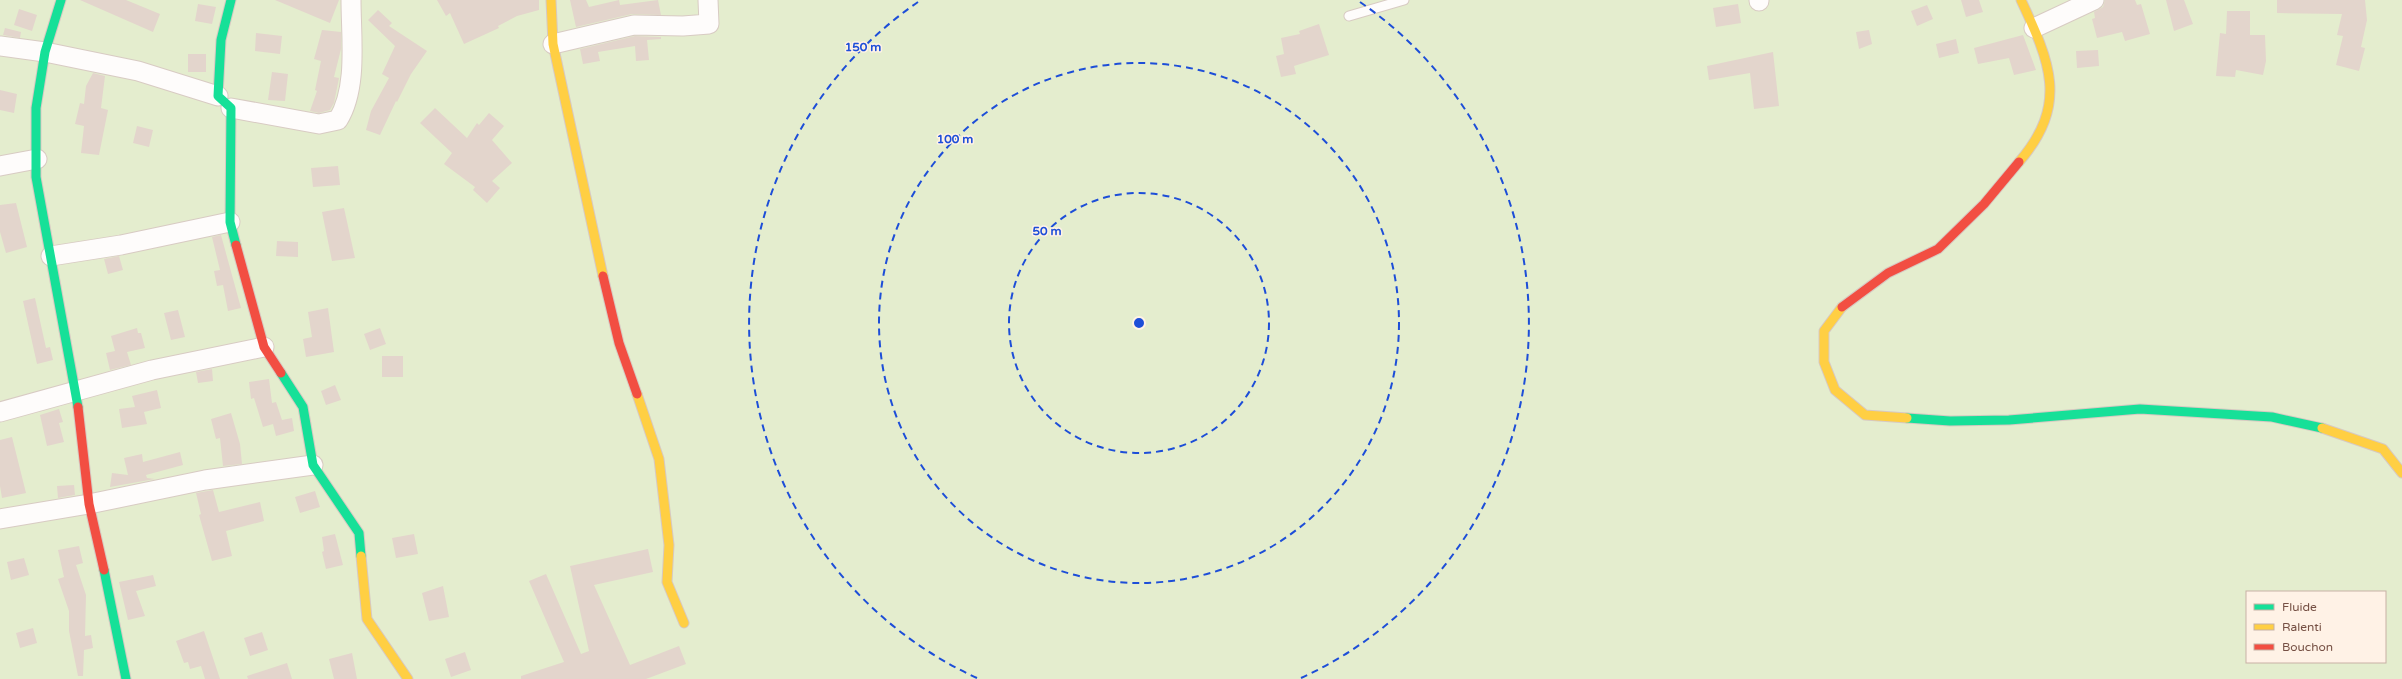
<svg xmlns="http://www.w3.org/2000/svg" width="2402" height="679" font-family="'Varela Round',sans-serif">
<rect width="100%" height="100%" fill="#f7eee5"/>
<path fill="#e4edce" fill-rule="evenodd" d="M0 0H2402V679H0ZM2247 592H2385V662H2247Z"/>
<path fill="#e3d5cc" d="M80 0H126L160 14 153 32Z
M275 0H339L330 23Z
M437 0H539V10L517 16 498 26 499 28 464 44 450 13 446 16Z
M570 0H586L589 7 619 0 620 5 658 0 661 15 632 14 576 27Z
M1961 0H1979L1983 12 1966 17Z
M2105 0H2135L2137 5 2141 4 2150 34 2125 41 2122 32 2097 38 2092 19 2095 18 2094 12 2103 7Z
M2166 0H2184L2193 24 2174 31Z
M2277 0H2365L2367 20 2361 47 2365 48 2359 71 2336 65 2343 36 2337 35 2342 14 2277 13Z
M198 4 216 7 212 24 195 21Z
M1738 4 1741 23 1716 27 1713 8Z
M1927 5 1933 19 1917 26 1911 11Z
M19 9 37 15 32 31 14 25Z
M378 10 392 23 389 26 427 51 411 74 397 102 396 101 380 135 366 130 371 111 389 78 382 74 395 46 368 20Z
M2227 11H2250V35H2265L2266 61 2263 75 2236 70 2235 77 2216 76 2220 33 2226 34Z
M1319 24 1329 55 1294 66 1296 74 1281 77 1276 56 1284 54 1281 38 1300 34 1299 31Z
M5 28 21 32 20 38 3 35Z
M322 30 341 32V49L334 77 339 78 334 103 330 110 319 113 310 111 317 91 315 90 321 61 314 59Z
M1869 30 1872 44 1859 49 1856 32Z
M256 33 282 36 280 54 255 51Z
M2023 35 2036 70 2014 75 2009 58 1978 64 1974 48Z
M635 36 661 37V39L647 40 649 60 636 61 635 46 598 52 600 61 583 64 580 49Z
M1956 39 1959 53 1939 58 1936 44Z
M2098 50 2099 66 2077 68 2076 51Z
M1773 52 1779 106 1754 109 1750 73 1709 80 1707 66Z
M188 54H206V72H188Z
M272 72 288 74 285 101 268 100Z
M93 73 105 76 101 108 108 110 99 155 81 153 84 126 75 124 80 103 84 104 86 86Z
M0 90 17 94 14 113 0 110Z
M435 108 467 138 477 123 479 125 489 113 504 126 492 140 512 163 492 181 500 188 487 203 473 190 475 187 444 164 452 153 420 123Z
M137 126 153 130 149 147 133 143Z
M338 166 340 185 313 187 311 168Z
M16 203 27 247 6 253 0 232V205Z
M344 208 355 258 332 261 322 212Z
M221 235 241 308 228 311 223 285 217 286 214 271 220 270 212 237Z
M277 241 298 242V257L276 256Z
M119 256 123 270 108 274 104 259Z
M35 298 46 348 50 347 53 360 37 364 23 301Z
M328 308 334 352 306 357 303 339 312 337 308 312Z
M178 310 185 337 171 340 164 313Z
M137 328 138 333H141L145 348 127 352 131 365 110 370 106 353 115 351 111 336Z
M380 328 386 344 370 350 364 334Z
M382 356H403V377H382Z
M212 369 213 381 198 383 196 372Z
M269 379 272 403 276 402 282 420 292 418 294 431 276 436 273 424 263 427 254 398 251 399 249 382Z
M335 385 341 400 326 405 321 391Z
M157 390 161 408 144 412 147 424 122 428 119 409 135 407 132 396Z
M59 409 63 422 59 423 64 442 47 446 40 415Z
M231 413 240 444 242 464 223 466 220 438 216 439 211 419Z
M12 437 26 493 2 498 0 486V440Z
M180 452 183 465 146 475 147 478 155 479 110 487 112 473 128 475 124 458 142 454 143 462Z
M74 485 75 495 58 498 57 486Z
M213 490 219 512 260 502 264 521 226 531 232 556 212 561 199 515 201 514 196 493Z
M315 491 320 507 300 513 295 497Z
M335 534 343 565 326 569 322 552 324 551 322 537Z
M414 534 418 554 396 558 392 538Z
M79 546 83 563 76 565 86 595 85 636 91 635 93 648 84 650 83 676H78L69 631V611L58 579 64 577 58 550Z
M648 549 653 572 594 585 630 665 679 646 686 664 646 679H521V676L564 662 529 581 546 574 581 654 589 651 570 566Z
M24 558 29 575 11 580 7 562Z
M153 575 156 586 136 591 145 616 128 620 119 582Z
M443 586 449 617 429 621 422 593Z
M33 628 37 643 20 648 16 633Z
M204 631 220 679H205L201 666 190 669 188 662 184 663 176 641Z
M262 632 268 650 250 656 244 638Z
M465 652 471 670 451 677 445 659Z
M352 653 357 679H334L329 659Z
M287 663 292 679H248L247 676Z"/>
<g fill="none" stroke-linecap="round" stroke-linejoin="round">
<defs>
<path id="lane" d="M1349 16 1404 0"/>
<path id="street" d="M1759 1V0
M2034 28 2094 0
M553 44 634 25 683 26 709 24 708 0
M0 46 45 52 138 71 218 96
M231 108 319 124 338 120C358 88 351 37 351 0
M0 166 37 159
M51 256 121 245 230 222
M0 412 152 370 264 347
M0 519 89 504 205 480 313 465"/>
<path id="fast" d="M61 0 45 52 36 108V177L78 407
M231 0 221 40 218 96 231 108 230 222 236 245
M281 373 303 407 313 465 359 533 361 556
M1907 418 1950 421 2009 420 2140 409 2272 417 2322 428
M104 570 126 679"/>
<path id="slow" d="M551 0 553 44 603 276
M2019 162C2069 104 2050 62 2021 0
M1842 307 1824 331V362L1835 390 1865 415 1907 418
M637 394 659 459 669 545 667 582 684 623
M2322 428 2383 449 2402 473
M361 556 367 619 408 679"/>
<path id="jam" d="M236 245 264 347 281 373
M603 276 619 343 637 394
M1842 307 1888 273 1938 249 1984 204 2019 162
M78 407 89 504 104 570"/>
</defs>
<use href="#lane" stroke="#d8cbc3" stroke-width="11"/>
<use href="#street" stroke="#d8cbc3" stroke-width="21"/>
<use href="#fast" stroke="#d7c9c2" stroke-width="11"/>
<use href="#slow" stroke="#d7c9c2" stroke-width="11"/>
<use href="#jam" stroke="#d7c9c2" stroke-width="11"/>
<use href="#lane" stroke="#fefcfb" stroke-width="9"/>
<use href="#street" stroke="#fefcfb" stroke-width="19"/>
<use href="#fast" stroke="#16e098" stroke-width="9"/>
<use href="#slow" stroke="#ffcf43" stroke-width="9"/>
<use href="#jam" stroke="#f24e42" stroke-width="9"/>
</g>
<g fill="none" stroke="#1d4ed8" stroke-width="2" stroke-dasharray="7 5">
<circle cx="1139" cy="323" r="130"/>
<circle cx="1139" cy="323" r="260"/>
<path d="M977 678A390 390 0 0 1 918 2M1360 2A390 390 0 0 1 1301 678"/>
</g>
<circle cx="1139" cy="323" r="6" fill="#1d4ed8" stroke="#fff2e6" stroke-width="2"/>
<g font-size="12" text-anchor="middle" font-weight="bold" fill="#1d4ed8" stroke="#fff2e6" stroke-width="3" stroke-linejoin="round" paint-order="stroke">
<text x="863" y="51">150 m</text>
<text x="955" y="143">100 m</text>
<text x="1047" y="235">50 m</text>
</g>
<rect x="2246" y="591" width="140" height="72" fill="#fff2e6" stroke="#c8b1a5"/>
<rect x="2254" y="604" width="20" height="6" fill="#16e098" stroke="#c8b1a5"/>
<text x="2282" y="611" font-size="12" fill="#765044">Fluide</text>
<rect x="2254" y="624" width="20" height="6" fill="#ffcf43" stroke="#c8b1a5"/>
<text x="2282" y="631" font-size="12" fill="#765044">Ralenti</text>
<rect x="2254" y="644" width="20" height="6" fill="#f24e42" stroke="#c8b1a5"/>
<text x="2282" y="651" font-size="12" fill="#765044">Bouchon</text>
</svg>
